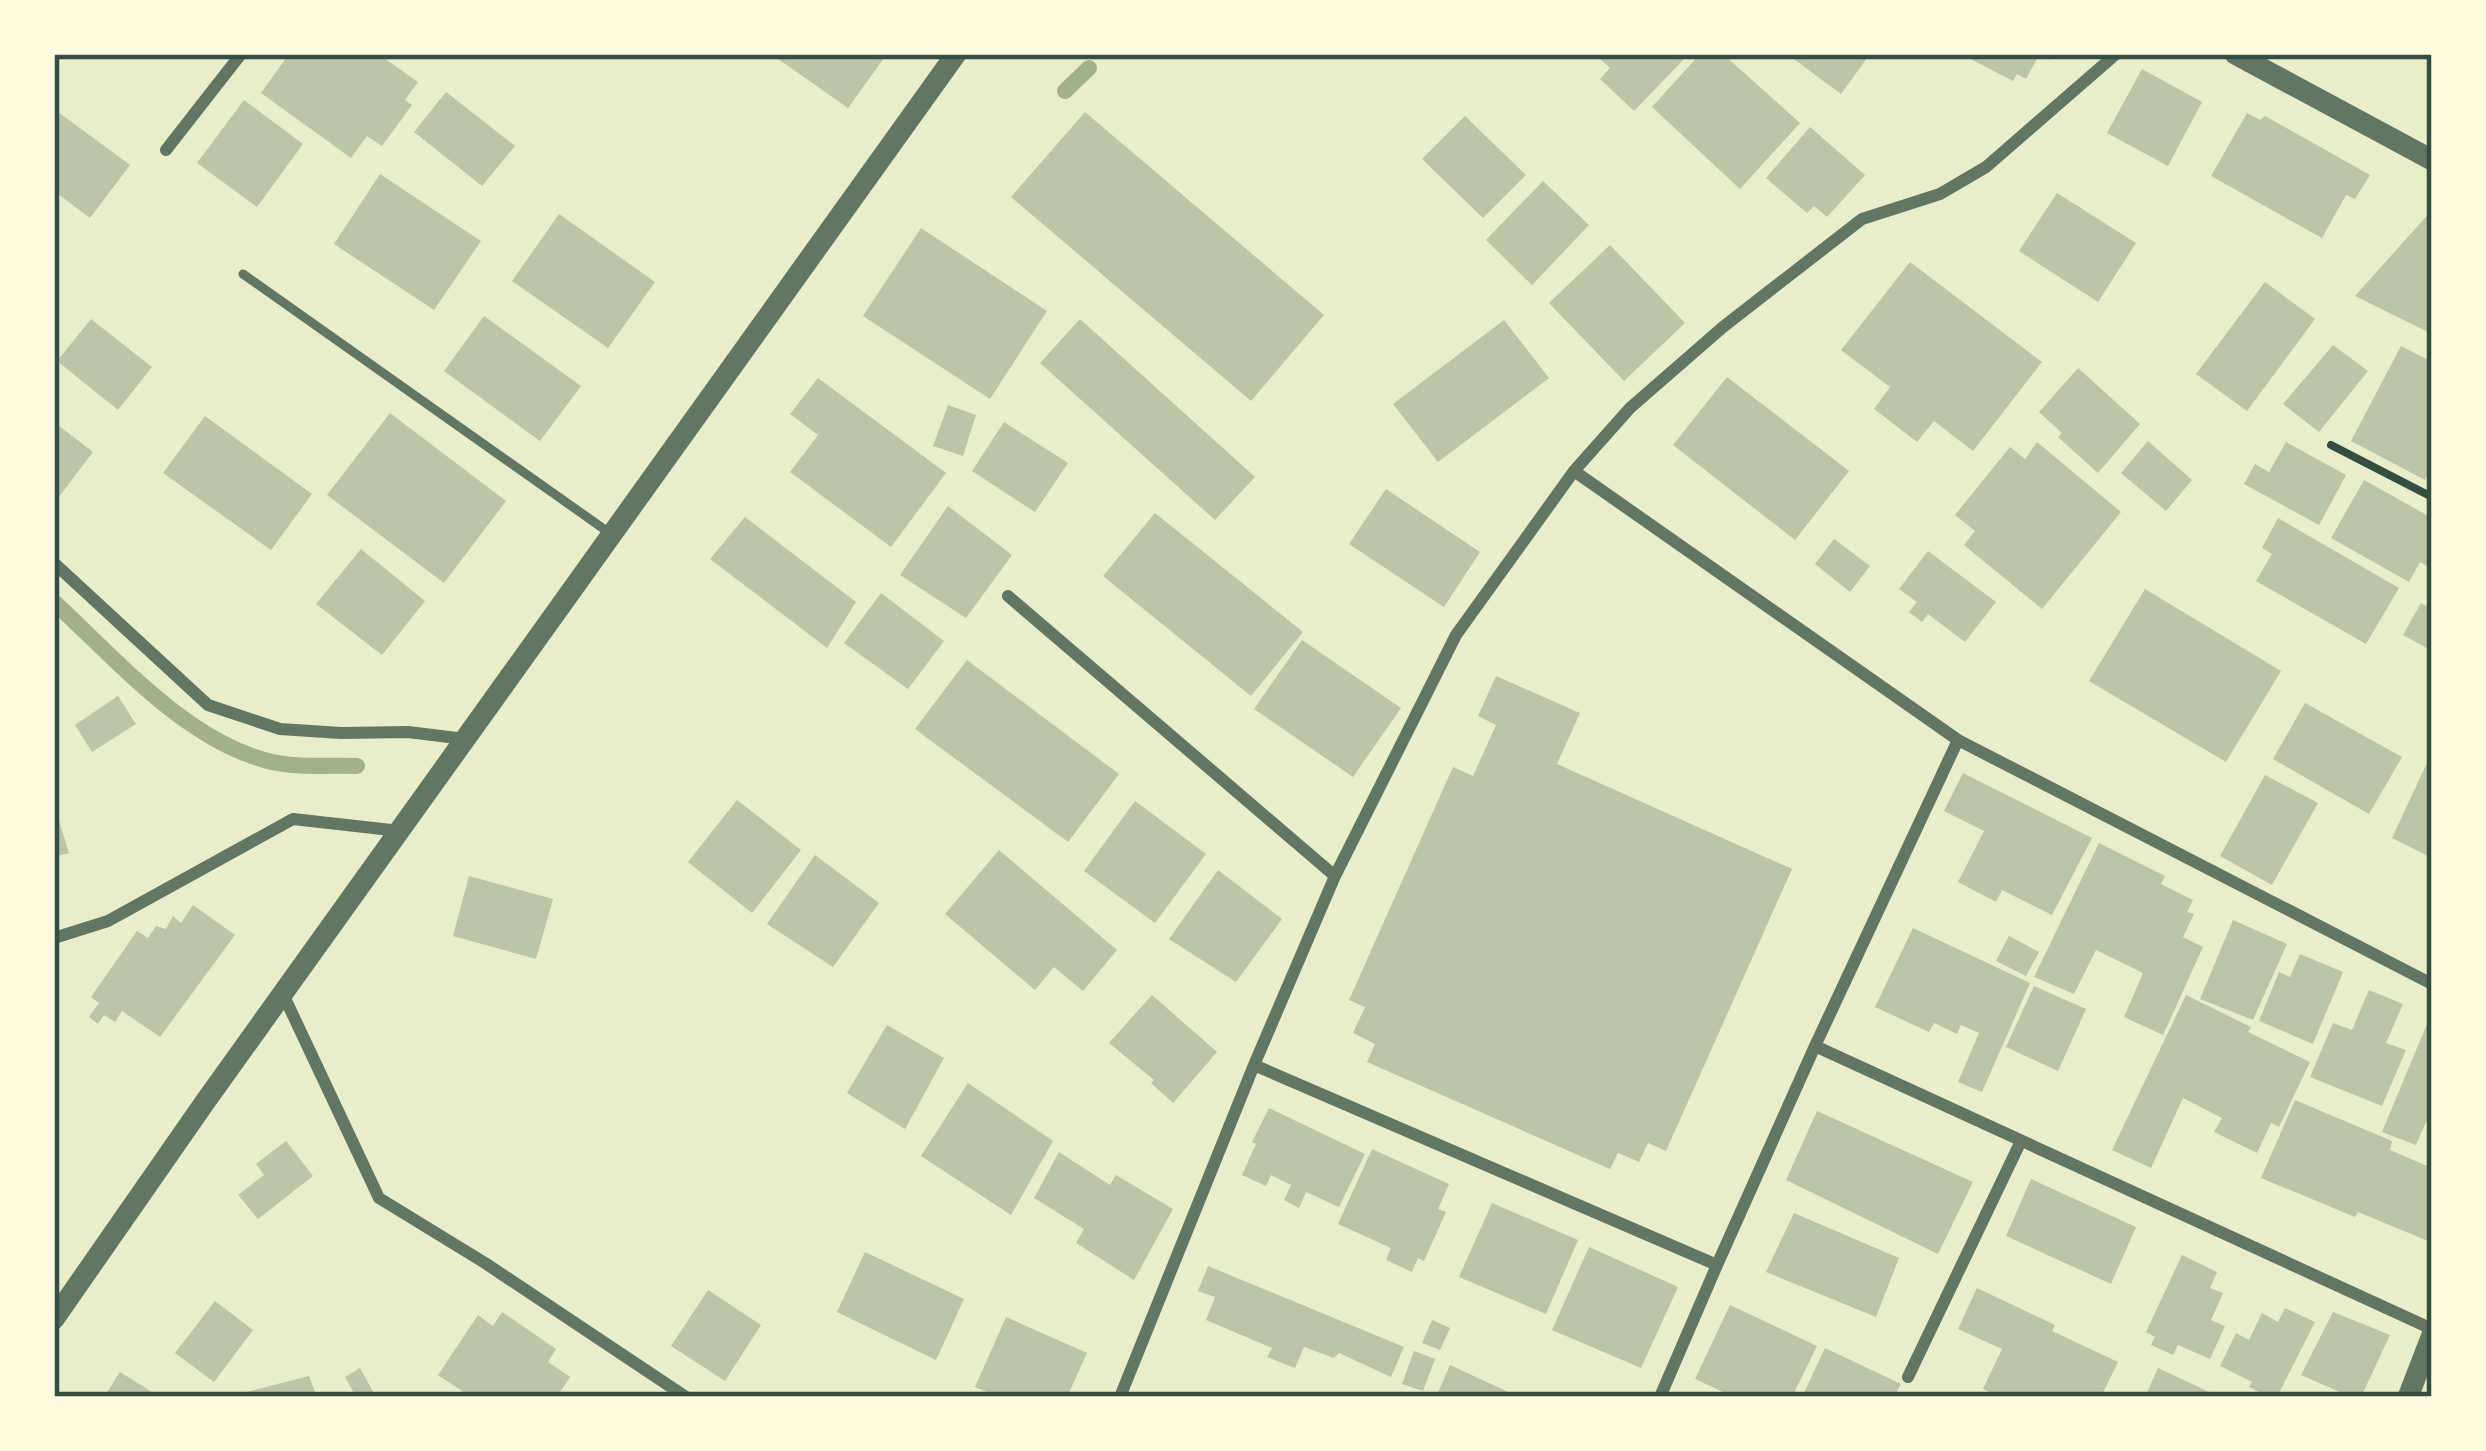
<svg xmlns="http://www.w3.org/2000/svg" width="2486" height="1451" font-family="Jost,sans-serif">
<rect width="100%" height="100%" fill="#e9edc9"/>
<g fill="none" stroke-linecap="round" stroke-linejoin="round">
<path stroke="#a3b18a" stroke-width="16" d="M1065 91 1089 68
M54 602C117 660 187 742 272 762 299 768 330 765 357 766"/>
</g>
<path fill="#bcc5a7" d="M289 54H378L418 82 405 100 412 105 382 146 367 136 351 158 261 93Z
M771 54H887L848 108Z
M1595 54H1689L1634 111 1600 79 1610 68Z
M1700 54H1723L1800 123 1740 189 1652 107Z
M1787 54H1870L1841 94Z
M1961 54H2052L2049 60 2039 55 2026 79 2017 74 2013 81Z
M2142 69 2202 102 2168 166 2107 133Z
M446 92 515 146 482 186 414 132Z
M244 100 303 144 257 207 197 163Z
M54 109 130 165 90 218 54 191Z
M1085 112 1324 315 1251 401 1011 197Z
M2247 113 2260 120 2265 116 2370 175 2355 199 2346 195 2322 238 2211 176Z
M1465 116 1526 175 1483 218 1422 159Z
M1810 127 1865 175 1827 217 1814 206 1807 213 1766 178Z
M380 174 481 241 434 310 334 244Z
M1543 181 1589 225 1532 285 1486 240Z
M2057 193 2136 243 2098 302 2019 251Z
M2432 210V334L2355 296Z
M559 214 655 282 608 348 512 281Z
M921 228 1047 311 990 399 863 316Z
M1610 245 1685 323 1624 381 1549 303Z
M1910 262 2042 362 1973 451 1934 421 1917 442 1874 409 1890 387 1841 350Z
M2265 282 2315 319 2247 411 2196 374Z
M484 316 581 386 540 441 444 371Z
M91 319 152 367 118 410 57 361Z
M1080 319 1255 477 1215 520 1040 363Z
M1504 320 1549 378 1438 462 1393 404Z
M2333 345 2368 371 2319 432 2283 404Z
M2401 346 2432 362V468L2425 480 2351 441Z
M2078 368 2140 424 2098 473 2058 437 2062 433 2039 412Z
M1727 377 1849 471 1795 540 1673 445Z
M818 378 946 473 891 547 790 472 818 435 790 414Z
M948 405 976 415 963 456 933 446Z
M390 413 506 501 444 583 327 495Z
M205 416 312 494 271 550 163 473Z
M54 422 93 452 58 498 54 495Z
M1004 422 1068 463 1035 512 972 471Z
M2148 441 2192 480 2166 511 2121 473Z
M2037 442 2121 512 2042 609 1964 545 1975 531 1955 515 2010 447 2025 459Z
M2286 442 2346 475 2319 525 2244 484 2255 464 2269 472Z
M2364 480 2432 518V569L2420 562 2409 582 2331 538Z
M1386 489 1480 552 1444 607 1349 544Z
M948 506 1012 555 966 618 900 575Z
M1155 513 1303 632 1251 696 1103 576Z
M745 517 856 602 827 648 710 559Z
M2278 518 2399 588 2366 644 2256 581 2272 554 2262 548Z
M1834 539 1870 566 1850 592 1815 564Z
M361 549 425 601 382 655 316 604Z
M1928 551 1996 602 1965 642 1928 614 1922 622 1909 612 1917 602 1899 589Z
M2145 589 2281 671 2226 762 2089 681Z
M881 593 944 641 908 689 844 643Z
M2421 603 2432 609V651L2403 635Z
M1302 640 1401 708 1353 777 1254 709Z
M967 660 1119 774 1068 842 915 729Z
M1496 676 1580 713 1557 764 1792 869 1666 1151 1648 1143 1639 1162 1618 1153 1610 1169 1367 1062 1375 1044 1353 1033 1365 1007 1349 1000 1453 767 1473 776 1496 725 1478 716Z
M118 696 136 724 92 752 75 725Z
M2305 703 2402 757 2369 814 2273 759Z
M2426 765 2432 769V858L2392 838Z
M1963 773 2092 838 2052 915 2002 890 1996 902 1958 882 1984 831 1944 811Z
M2265 775 2318 803 2272 885 2220 856Z
M737 800 801 850 752 913 688 862Z
M1135 801 1206 854 1155 923 1084 871Z
M54 805 69 853 54 857Z
M2099 843 2165 876 2161 884 2193 900 2187 912 2194 914 2183 937 2203 947 2163 1035 2124 1017 2143 973 2096 950 2074 994 2034 977Z
M999 850 1117 950 1083 991 1054 967 1035 990 945 914Z
M815 855 879 903 833 967 767 924Z
M1218 870 1282 919 1236 982 1169 939Z
M469 876 553 899 536 959 453 936Z
M193 905 235 935 160 1037 122 1011 115 1022 104 1015 98 1024 89 1017 99 1003 91 997 137 931 148 938 156 926 166 929 173 916 181 923Z
M2233 920 2287 944 2253 1020 2200 999Z
M1913 928 2030 983 1982 1092 1958 1082 1979 1033 1961 1025 1957 1034 1934 1023 1929 1032 1875 1007Z
M2009 936 2039 952 2026 976 1996 961Z
M2300 954 2343 972 2313 1044 2259 1021 2279 972 2290 977Z
M2034 986 2086 1009 2058 1071 2006 1047Z
M2369 990 2403 1004 2386 1043 2406 1050 2382 1106 2310 1077 2333 1023 2352 1030Z
M1152 995 1217 1052 1173 1103 1151 1083 1154 1080 1109 1043Z
M2186 995 2251 1027 2248 1032 2310 1062 2279 1127 2271 1123 2257 1153 2214 1132 2222 1118 2183 1098 2151 1168 2112 1150Z
M2432 1012V1108L2416 1145 2382 1132Z
M887 1025 944 1058 905 1129 847 1093Z
M968 1083 1053 1141 1011 1215 921 1156Z
M2295 1100 2392 1141 2390 1150 2432 1168V1231L2428 1241 2358 1212 2355 1217 2261 1178Z
M1269 1108 1365 1154 1339 1207 1306 1192 1299 1208 1284 1200 1291 1185 1271 1175 1266 1186 1242 1175 1256 1144 1252 1142Z
M1817 1111 1973 1182 1938 1254 1786 1180Z
M286 1141 313 1176 258 1219 238 1195 264 1175 256 1164Z
M1372 1149 1449 1184 1438 1209 1446 1212 1424 1261 1418 1258 1412 1272 1386 1260 1391 1248 1338 1224Z
M1059 1152 1110 1185 1116 1175 1173 1209 1134 1280 1076 1243 1084 1229 1034 1198Z
M2031 1179 2136 1227 2111 1284 2006 1236Z
M1492 1203 1578 1240 1546 1314 1459 1277Z
M1794 1213 1899 1258 1876 1317 1766 1272Z
M1589 1247 1678 1287 1641 1368 1552 1330Z
M865 1252 964 1299 936 1360 837 1312Z
M2182 1255 2217 1272 2210 1288 2223 1293 2211 1320 2225 1326 2210 1359 2178 1345 2173 1355 2151 1345 2155 1337 2146 1332Z
M1208 1266 1404 1347 1391 1377 1339 1353 1334 1358 1304 1347 1295 1368 1267 1357 1272 1348 1206 1320 1215 1297 1198 1291Z
M1977 1288 2055 1325 2052 1331 2118 1362 2101 1397H2000L1983 1389 2002 1349 1958 1329Z
M708 1290 761 1325 725 1381 671 1346Z
M215 1301 253 1330 214 1382 175 1353Z
M1730 1305 1817 1346 1792 1397H1734L1695 1379Z
M2285 1308 2315 1322 2277 1397H2269L2249 1387 2252 1382 2220 1366 2236 1333 2249 1340 2262 1313 2278 1322Z
M502 1312 556 1349 548 1362 570 1377 557 1397H471L438 1375 478 1315 493 1326Z
M2333 1312 2390 1335 2361 1397H2351L2301 1375Z
M1006 1317 1087 1353 1067 1397H998L975 1387Z
M1432 1320 1450 1328 1440 1350 1422 1343Z
M1825 1348 1901 1384 1894 1397H1802Z
M1414 1351 1435 1359 1423 1391 1402 1384Z
M1450 1365 1519 1397H1436Z
M360 1368 376 1397H356L345 1377Z
M2158 1368 2220 1397H2145Z
M120 1372 160 1397H104Z
M309 1376 317 1397H234V1395Z"/>
<g fill="none" stroke-linecap="round" stroke-linejoin="round">
<path stroke="#344e41" stroke-width="8" d="M2331 445 2432 497"/>
<path stroke="#617663" stroke-width="9" d="M243 274 611 534"/>
<path stroke="#617663" stroke-width="12" d="M166 150 241 54
M1574 471 1958 740 1815 1046 2432 1329
M54 563 208 705 280 729 341 733 408 732 465 739
M1008 596 1335 876
M1958 740 2432 984
M54 938 108 921 293 819 400 831
M283 994 379 1198 485 1263 686 1397
M1254 1065 1717 1265 1815 1046
M1908 1377 2021 1141
M1120 1397 1254 1065 1335 876 1456 635 1574 471 1630 408 1723 327 1862 219 1940 194 1986 167 2116 54
M1660 1397 1717 1265"/>
<path stroke="#617663" stroke-width="21" d="M2235 54 2432 160
M54 1319 205 1102 956 54
M2408 1397 2432 1335"/>
</g>
<rect width="2486" height="1451" fill="none" stroke="#fefae0" stroke-width="114"/>
<rect x="57" y="57" width="2372" height="1337" fill="none" stroke="#344e41" stroke-width="4.5"/>
</svg>
